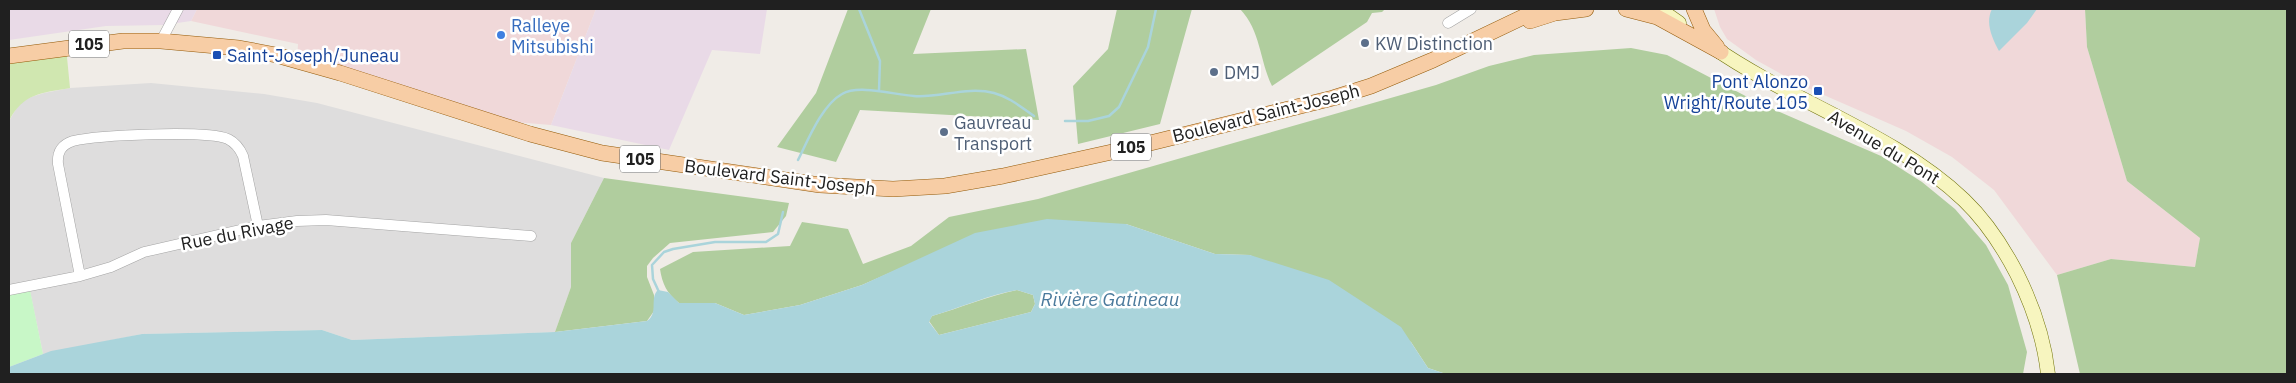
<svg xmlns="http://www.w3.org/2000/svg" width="2296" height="383" font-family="'IBM Plex Sans',sans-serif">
<rect width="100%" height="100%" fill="#f0ece7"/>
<path fill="#dedddd" d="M151 83 264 94 317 103 604 178 571 243V287L555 332 352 340 322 330 142 334 43 354 29 286 9 290V121L19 104 28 98 44 93 70 88Z"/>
<path fill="#f0d8d9" d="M197 9H596L551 125 490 120 297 61 298 44 191 21Z
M1714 9H2085L2087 47 2127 181 2200 238 2195 267 2111 259 2057 275 1994 190 1952 157 1906 131 1801 85 1756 60 1727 39 1720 27Z"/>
<path fill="#e9dae7" d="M9 9H197L191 21 164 25 106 26 9 40Z
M596 9H767L760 54 712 50 669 150 551 125Z"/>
<path fill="#d0e7b0" d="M66 47 70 88C42 93 23 93 9 121V56Z"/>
<path fill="#b0cd9e" d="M848 9H931L913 54 1026 49 1039 120 860 110 836 162 777 147 816 93Z
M1117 9H1192L1160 124 1078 144 1073 86 1108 49Z
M1240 9H1385L1382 12 1372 13 1367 22 1272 86C1259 59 1261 31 1240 9Z
M2085 9H2287V374H2080L2057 275 2111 259 2195 267 2200 238 2127 181 2087 47Z
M1631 48 1667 55 1757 102 1881 156 1922 182 1955 209 1986 245 2008 285 2027 352 2023 374H1446L1428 368 1411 342 1250 255 1215 254 1126 224 912 263 862 285 800 305 744 315 715 303H679C667 294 662 283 660 269L693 252 790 246 802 222 848 229 863 264 911 246 949 217 1038 199 1436 85 1489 66 1534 55Z
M604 178 789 203 786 216 773 232 670 243 653 258 647 266V277L654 295V311L647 321 555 332 571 287V243Z
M1017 290 1033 295 1035 304 1031 312 939 335 929 321 932 316C960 308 988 296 1017 290Z"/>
<path fill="#c8f7c7" d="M29 285 43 354 9 367V290Z"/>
<path fill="#aad4db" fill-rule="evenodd" d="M1992 9H2037L2027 23 1999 51C1992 38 1985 23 1992 9Z
M1047 219 1126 224 1215 254 1250 255 1329 280 1401 327 1428 368 1446 374H9V367L51 351 142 334 322 330 352 340 555 332 647 321C659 313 649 298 658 290L668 292 679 303H715L744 315 800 305 862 285 975 233ZM1017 290 1033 295 1035 304 1031 312 939 335 929 322 932 316C960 308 988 295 1017 290Z"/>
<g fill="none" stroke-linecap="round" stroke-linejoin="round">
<path stroke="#aad4db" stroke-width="2.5" d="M859 9 880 61 879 90
M1065 121H1088L1109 116 1119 107 1148 47 1156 9
M798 160C808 140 822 105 842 94 859 84 895 95 914 96 940 98 967 86 994 93 1009 97 1021 107 1034 116
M659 292 653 279 652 265 664 252 673 249 715 242H766L778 234 783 212"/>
<defs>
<path id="street" d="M1448 23 1471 9
M161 41 178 9
M80 276 58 164C57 152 61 145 73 141 98 135 207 130 228 139 236 143 240 149 243 156L258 226
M9 290 80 276 111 267 144 252 258 226 297 221 326 220 531 236"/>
<path id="secondary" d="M1659 9 1679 23
M1713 47C1792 102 1895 134 1964 200 1986 221 2003 247 2017 274 2033 306 2044 338 2048 374"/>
<path id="primary" d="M1626 9 1657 17 1721 52
M1694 9 1703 30 1717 47
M1530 21 1555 13 1586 9
M9 56 123 41H161L239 48 276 55 340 73 530 134 602 153 820 185 893 189 945 186 1003 176 1130 148 1333 98 1371 86 1433 60 1540 9"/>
</defs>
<use href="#street" stroke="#a4a4a4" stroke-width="11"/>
<use href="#secondary" stroke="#71740b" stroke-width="15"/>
<use href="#primary" stroke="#945a08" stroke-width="16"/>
<use href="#street" stroke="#fff" stroke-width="10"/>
<use href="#secondary" stroke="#f7f5bf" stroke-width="14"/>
<use href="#primary" stroke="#f7cda5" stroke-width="15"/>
</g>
<circle fill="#3f7fe0" stroke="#fff" stroke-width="2" cx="501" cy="35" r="5"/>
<g fill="#5c6f8a" stroke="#fff" stroke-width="2">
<circle cx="1365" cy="43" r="5"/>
<circle cx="1214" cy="72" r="5"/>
<circle cx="944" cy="132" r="5"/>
</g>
<g fill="#1a4fb4" stroke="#fff" stroke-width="2">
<rect x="212" y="50" width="10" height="10" rx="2.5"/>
<rect x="1813" y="86" width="10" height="10" rx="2.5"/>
</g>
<g text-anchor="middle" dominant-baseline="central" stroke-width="5" stroke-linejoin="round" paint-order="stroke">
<g fill="#fff" stroke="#636363" stroke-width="1">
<rect x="69" y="30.5" width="40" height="27" rx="4"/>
<rect x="1111" y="133.5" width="40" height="27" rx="4"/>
<rect x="620" y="145.5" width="40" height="27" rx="4"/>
</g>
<g font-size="16" font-weight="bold" fill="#202020">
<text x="89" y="44">105</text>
<text x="1131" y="147">105</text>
<text x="640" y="159">105</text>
</g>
<g font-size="18" fill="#366cbe" stroke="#fff" text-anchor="start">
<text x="511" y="25">Ralleye<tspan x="511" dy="21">Mitsubishi</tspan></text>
</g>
<g font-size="18" fill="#4e5e75" stroke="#fff" text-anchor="start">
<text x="1375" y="43">KW Distinction</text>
<text x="1224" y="72">DMJ</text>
<text x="954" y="122">Gauvreau<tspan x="954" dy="21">Transport</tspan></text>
</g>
<g font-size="18" fill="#164399" stroke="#fff" text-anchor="start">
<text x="227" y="55">Saint-Joseph/Juneau</text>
<text x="1808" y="81" text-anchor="end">Pont Alonzo<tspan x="1808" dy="21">Wright/Route 105</tspan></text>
</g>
<g font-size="18" fill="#202020" stroke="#fff">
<text transform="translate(1266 113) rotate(-14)">Boulevard Saint-Joseph</text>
<text transform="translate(1884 147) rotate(31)">Avenue du Pont</text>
<text transform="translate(780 177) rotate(7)">Boulevard Saint-Joseph</text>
<text transform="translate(237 233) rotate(-11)">Rue du Rivage</text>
</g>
<g font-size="19" font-style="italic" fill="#4b7a9c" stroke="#fff">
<text x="1110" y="299">Rivière Gatineau</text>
</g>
</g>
<rect width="2296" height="383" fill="none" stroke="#202020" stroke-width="20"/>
</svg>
